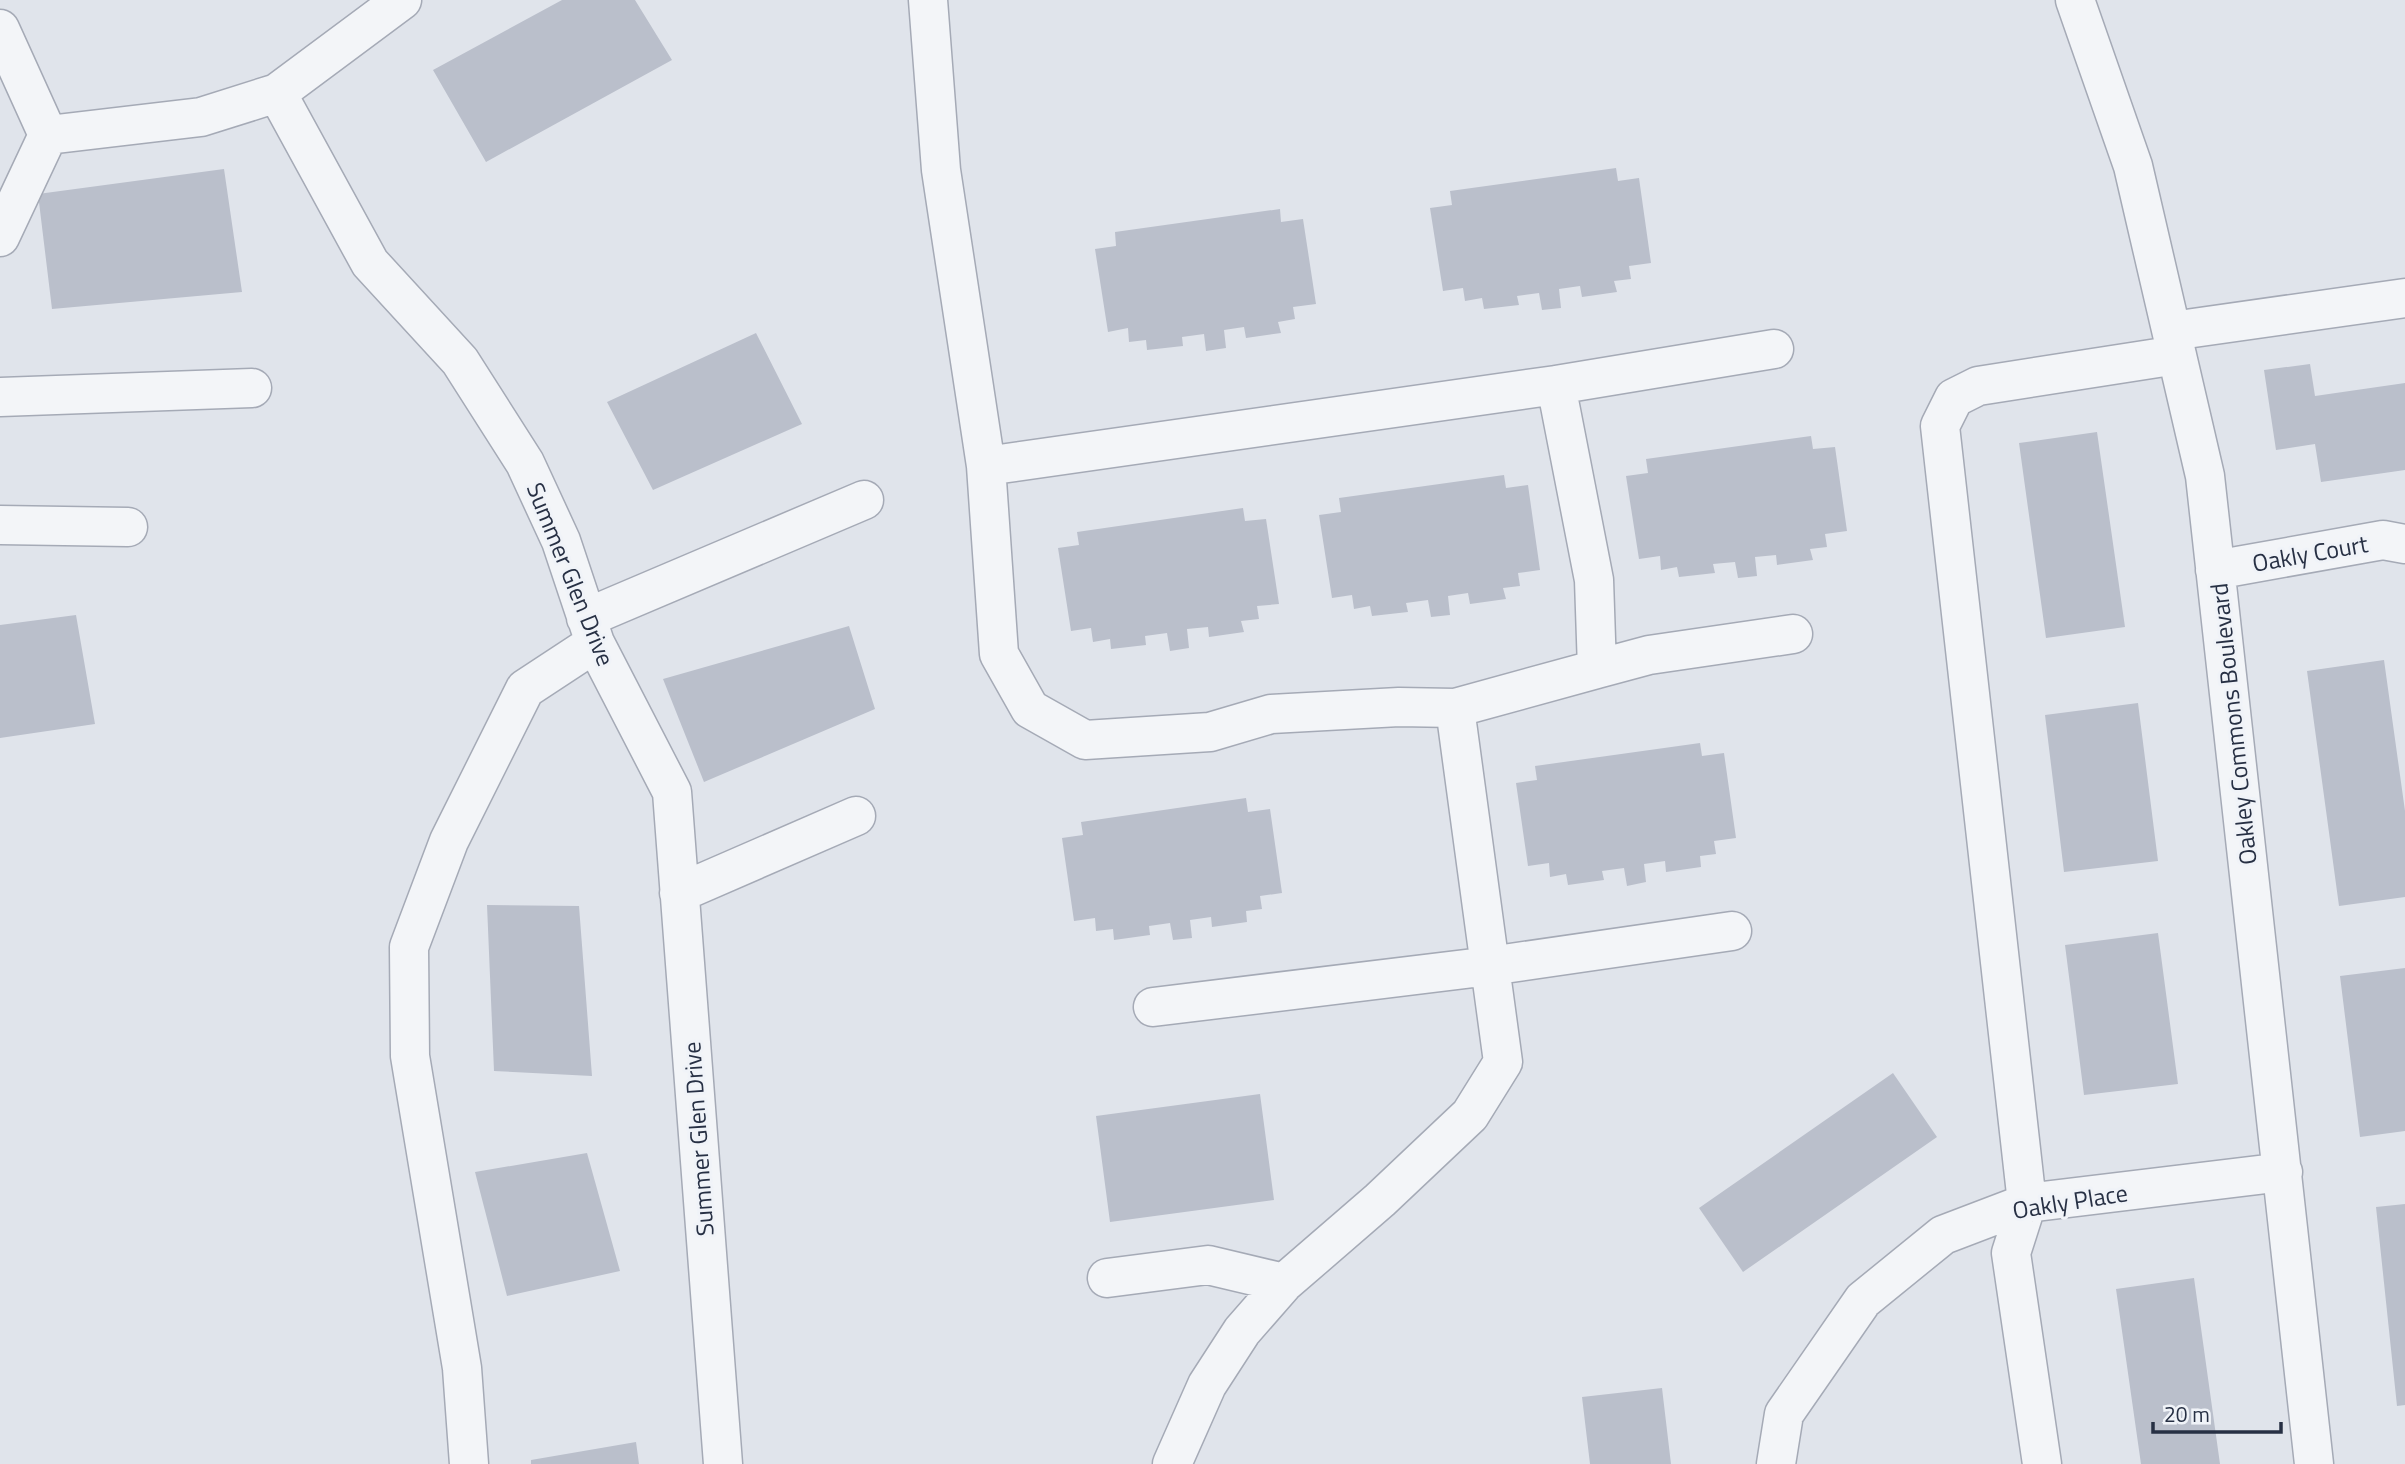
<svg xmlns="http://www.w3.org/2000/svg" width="2405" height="1464" font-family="'Titillium Web',sans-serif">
<rect width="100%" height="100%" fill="#e0e4eb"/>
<path fill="#babfcb" d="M562 0H635L672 60 486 162 433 70Z
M1616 168 1618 181 1639 178 1651 263 1629 266 1631 279 1614 281 1617 292 1582 297 1580 286 1559 289 1561 308 1542 310 1539 293 1517 296 1519 305 1484 309 1482 298 1465 301 1463 288 1443 291 1430 208 1452 205 1450 191Z
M224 169 242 292 52 309 38 194Z
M1280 209 1281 222 1303 219 1316 304 1293 307 1295 319 1278 322 1281 333 1246 338 1244 327 1224 330 1226 348 1206 351 1204 334 1182 337 1183 346 1147 350 1146 340 1129 342 1128 328 1108 332 1095 249 1116 246 1115 232Z
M756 333 802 424 653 490 607 402Z
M2310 364 2315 396 2405 383V470L2321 482 2315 444 2276 450 2264 370Z
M2097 432 2125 627 2046 638 2019 443Z
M1811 436 1813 449 1835 447 1847 531 1825 534 1827 547 1810 549 1813 560 1777 565 1776 555 1755 557 1757 576 1738 578 1735 562 1713 564 1715 573 1679 577 1677 567 1661 570 1660 556 1639 559 1626 476 1648 473 1646 459Z
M1504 475 1506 488 1528 485 1540 570 1518 573 1520 586 1503 588 1506 599 1470 604 1468 593 1448 596 1450 615 1431 617 1428 600 1406 603 1408 612 1372 616 1370 606 1354 609 1352 595 1332 598 1319 515 1341 512 1339 498Z
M1243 508 1245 521 1266 519 1279 604 1257 606 1259 619 1241 621 1244 632 1209 637 1208 627 1187 629 1189 648 1170 651 1167 633 1145 636 1146 645 1111 649 1110 639 1093 642 1091 628 1071 631 1058 548 1079 545 1077 532Z
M76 615 95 724 0 738V625Z
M849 626 875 709 704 782 663 679Z
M2384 660 2405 811V897L2339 906 2307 671Z
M2138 703 2158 861 2064 872 2045 715Z
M1700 743 1702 756 1724 753 1736 838 1714 841 1716 854 1700 856 1701 867 1666 872 1665 861 1644 864 1646 882 1627 886 1624 868 1602 871 1604 880 1568 885 1566 874 1550 877 1549 863 1528 866 1516 783 1537 780 1535 766Z
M1246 798 1248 812 1270 809 1282 893 1260 896 1262 909 1246 911 1247 922 1212 927 1211 917 1190 920 1192 938 1173 940 1170 923 1149 926 1150 935 1114 940 1113 929 1096 931 1095 918 1074 921 1062 838 1083 835 1081 822Z
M487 905 579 906 592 1076 494 1071Z
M2158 933 2178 1084 2084 1095 2065 945Z
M2405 968V1131L2360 1137 2340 976Z
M1893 1073 1937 1137 1743 1272 1699 1208Z
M1260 1094 1274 1200 1110 1222 1096 1116Z
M587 1153 620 1271 507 1296 475 1172Z
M2405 1204V1405L2397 1406 2376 1207Z
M2194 1278 2220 1464H2141L2116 1289Z
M1662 1388 1671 1464H1590L1582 1397Z
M636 1442 639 1464H531V1460Z"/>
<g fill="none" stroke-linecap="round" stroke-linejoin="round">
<defs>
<path id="minor" d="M928 0 941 170 986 466 999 654 1030 709 1085 740 1210 732 1271 714 1399 707 1455 708 1597 669 1594 580 1556 385 986 466
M2075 0 2133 166 2205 476 2314 1464
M0 29 48 135
M277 93 370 263 460 361 525 463 561 541 595 643 672 792 723 1464
M48 135 201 117 277 93 402 0
M0 237 48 135
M2172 331 2405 298
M1556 385 1774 349
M0 397 252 388
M0 525 128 527
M2215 570 2383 540 2405 544
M586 618 864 500
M1597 669 1649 655 1793 634
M679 893 856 816
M1153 1007 1490 966 1732 931
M1107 1278 1208 1265 1284 1283
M469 1464 462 1368 410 1056 409 947 449 841 525 689 595 643
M1172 1464 1207 1385 1242 1331 1284 1283 1380 1200 1470 1115 1503 1062 1455 708
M1776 1464 1784 1414 1863 1300 1943 1235 2027 1203 2283 1172
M2042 1464 2011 1253 2027 1203 1940 426 1954 398 1978 386 2177 355"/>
</defs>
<use href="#minor" stroke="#a5aab6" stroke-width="41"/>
<use href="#minor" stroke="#f3f5f8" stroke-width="38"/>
</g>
<g text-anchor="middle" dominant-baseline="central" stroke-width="6" stroke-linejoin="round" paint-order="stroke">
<g font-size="24" fill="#273044" stroke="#f0f3f8">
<text transform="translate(2310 553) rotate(-10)">Oakly Court</text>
<text transform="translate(571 574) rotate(68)">Summer Glen Drive</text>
<text transform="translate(2233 724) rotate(-96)">Oakley Commons Boulevard</text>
<text transform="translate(698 1139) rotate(-94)">Summer Glen Drive</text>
<text transform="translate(2070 1201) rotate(-9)">Oakly Place</text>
</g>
</g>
<path d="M2153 1422v10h128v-10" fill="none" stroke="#273044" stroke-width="3.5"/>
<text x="2164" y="1422" font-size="21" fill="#273044" stroke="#f0f3f8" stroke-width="5" paint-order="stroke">20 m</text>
</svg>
